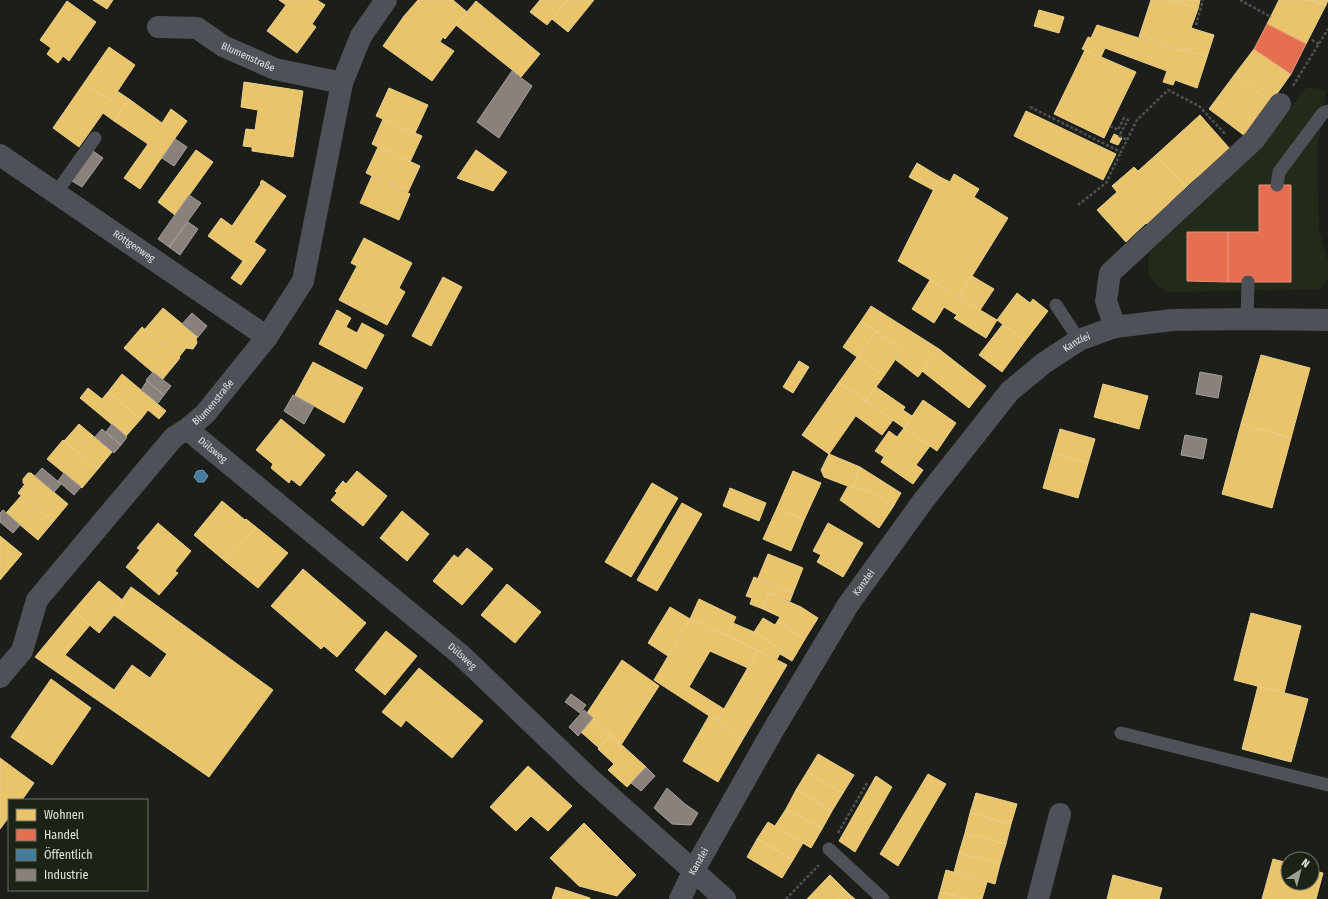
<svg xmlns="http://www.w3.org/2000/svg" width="1328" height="899" font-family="'Fira Sans Condensed',sans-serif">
<rect width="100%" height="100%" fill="#1c1f19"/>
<path fill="#222b1a" d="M1307 87 1326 91 1317 151 1319 231 1328 262V278L1320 289 1168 292 1157 286 1149 276 1148 261 1151 251 1259 148Z"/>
<path fill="#e9c46a" stroke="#e7ce8c" d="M93 0H113L107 9Z
M279 0H317L325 5 312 24 316 27 297 53 267 31 286 5Z
M418 0H453L467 12 445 39 443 37 440 42 454 51 432 81 383 46 404 16Z
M540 0H567L547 25 530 12Z
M567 0H594L568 32 552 19Z
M1151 0H1170L1198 9 1191 28 1214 35 1207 57 1185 49 1184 52 1139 37Z
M1170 0H1200L1198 9Z
M1279 0H1310L1326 5 1306 44 1267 24Z
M1310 0H1328L1326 5Z
M67 1 96 22 69 61 63 56 58 63 47 54 51 48 40 40Z
M476 1 540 54 521 77 456 25Z
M1039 10 1064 17 1059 33 1034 26Z
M1097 25 1184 52 1185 49 1207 57 1197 88 1175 80 1173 85 1163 82 1167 71 1105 48 1101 57 1082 49 1088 37 1091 38Z
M109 47 135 65 111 101 84 83Z
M1254 49 1291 74 1271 102 1235 74Z
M1085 50 1136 72 1104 138 1054 114Z
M1235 74 1271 102 1245 136 1209 109Z
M244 82 303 91 293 157 252 151V147L243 146 246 129 255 130 258 110 241 107Z
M84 83 111 101 117 91 129 99 114 121 103 113 79 147 53 128Z
M389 88 428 105 415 133 376 116Z
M129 99 162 123 171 109 187 121 140 189 124 178 148 144 114 121Z
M1026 111 1116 154 1103 180 1014 136Z
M1200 115 1230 149 1200 178 1198 176 1186 187 1156 155Z
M383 119 422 136 410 162 372 144Z
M1114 134 1122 138 1118 145 1110 142Z
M378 147 420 166 408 192 366 173Z
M196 150 213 162 175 215 158 202Z
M476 150 507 172 493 191 457 178Z
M1156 155 1186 187 1168 204 1170 206 1149 225 1146 223 1126 242 1097 210 1117 192 1112 186 1134 167 1138 171Z
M917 163 940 177 933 190 909 177Z
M954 174 979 189 974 197 1008 218 959 297 898 261 940 177 950 182Z
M372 176 410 194 399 220 360 203Z
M262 180 286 196 254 242 266 250 241 285 231 278 243 261 208 236 221 218 232 226 261 184 260 183Z
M364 238 412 263 399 288 405 292 387 325 339 300 357 266 351 263Z
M972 276 994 289 980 310 959 297Z
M443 277 462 287 431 346 412 336Z
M930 280 997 320 986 338 954 318 957 315 944 307 934 323 912 309Z
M1017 293 1030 303 1033 299 1048 311 1025 341 997 320Z
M871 306 939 349 918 377 896 360 902 350 861 321Z
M163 308 198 337 196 338 197 343 193 349 186 348 179 357 145 329Z
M337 310 351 318 346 327 357 333 362 323 384 335 366 369 319 344Z
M861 321 876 331 857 357 843 347Z
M1003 324 1025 341 1002 372 979 355Z
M142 327 180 358 162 380 124 348Z
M876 331 902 350 884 376 857 357Z
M939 349 986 386 969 408 922 371Z
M1261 355 1310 368 1291 438 1241 424Z
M857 357 884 376 866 401 839 382Z
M799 361 809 367 793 393 783 387Z
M313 362 363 388 344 423 295 395Z
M122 374 166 411 159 419 148 410 141 419 108 392Z
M839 382 866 401 829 454 802 435Z
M1103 384 1148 396 1139 429 1094 417Z
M876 387 905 407 903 410 912 416 904 428 866 401Z
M88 388 102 399 108 392 141 419 126 436 80 398Z
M923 400 956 423 937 451 904 428Z
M866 401 893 420 882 435 856 416Z
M281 419 325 455 300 486 291 479 289 483 271 468 273 464 256 450Z
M79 424 112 452 98 469 64 441Z
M1241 424 1291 438 1272 508 1222 494Z
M904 428 930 446 916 465 923 470 913 484 881 462 884 457 875 451 889 431 897 437Z
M1060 429 1095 439 1088 463 1053 453Z
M63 440 98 469 82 488 47 459Z
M1053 453 1088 463 1078 498 1043 488Z
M829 454 860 467 853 488 824 477 821 470Z
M860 467 901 493 893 507 870 491 853 488Z
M357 471 387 496 363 526 331 500 337 493 335 491 343 481 346 484Z
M793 471 821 483 804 520 777 508Z
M28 473H31L68 504 53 522 18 493 25 484 23 483V479Z
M652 483 678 498 631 577 605 562Z
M848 486 870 491 893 507 879 528 840 500Z
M730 488 766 503 759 521 723 506Z
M21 496 53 522 38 540 6 513Z
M222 501 245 520 246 519 256 527 226 562 194 535Z
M682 503 702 514 657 591 637 580Z
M777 508 804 520 791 551 763 539Z
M402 511 429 534 407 561 380 538Z
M158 523 191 551 175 571 178 573 159 595 126 567 140 550 137 548Z
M828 523 863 543 843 577 817 562 821 555 813 551Z
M256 527 288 553 258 588 226 562Z
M0 536 22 554 0 580Z
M467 548 493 569 462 605 433 581 454 555 458 558Z
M768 554 803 568 793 593 758 578Z
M303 569 366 623 337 657 324 646 321 649 271 606Z
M754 577 793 593 790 601 769 593 763 609 750 604 752 598 746 596Z
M99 581 125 602 99 633 73 611Z
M507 584 541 612 515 643 481 615Z
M131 587 273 690 209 777 35 657 73 611 90 625 65 655 114 690 132 665 150 678 167 654 114 615 125 602 122 600Z
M769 593 801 607 818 618 805 639 777 622 780 617 763 609Z
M699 599 736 617 727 636 690 619Z
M670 607 690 619 668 656 648 643Z
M1251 613 1301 626 1284 693 1234 680Z
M763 618 775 625 777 622 805 639 792 661 780 654 782 650 754 632Z
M690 619 758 650 748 668 710 651 689 687 724 709 717 721 654 680Z
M733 623 754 632 782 650 777 659 727 636Z
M386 631 417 656 385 695 355 670Z
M758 650 787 665 743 739 717 721Z
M622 660 659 686 621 745 587 713Z
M419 668 483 721 452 758 406 720 401 727 382 712Z
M51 679 91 708 52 765 11 737Z
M1258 686 1308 699 1291 762 1242 749Z
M709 716 743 739 718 782 683 761Z
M593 718 611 735 599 748 581 732Z
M611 735 646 767 627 787 608 770 614 764 598 749Z
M818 754 854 775 843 793 807 772Z
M0 758 34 783 22 800H9V817L0 829Z
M528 766 572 806 548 831 531 816 516 831 490 807Z
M807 772 843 793 832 811 796 790Z
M928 774 946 784 898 866 880 854Z
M876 776 892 787 855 852 839 841Z
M796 790 832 811 822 829 786 809Z
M976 793 1017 804 1011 824 970 813Z
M786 809 822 829 811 848 775 826Z
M970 813 1011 824 1006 844 965 833Z
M768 822 803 843 793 860 757 839Z
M584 823 636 875 617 896 579 886 550 858Z
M965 833 1006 844 1000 864 959 853Z
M757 839 793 860 782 878 747 857Z
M959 853 1000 864 995 884 954 872Z
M1273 859 1288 863V883H1312V870L1323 873 1316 899H1262Z
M946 870 987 882 982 899H968L940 892Z
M830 875 845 890 836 899H807Z
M1113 875 1162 888 1159 899H1107Z
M556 887 590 898V899H552Z
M845 890 849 894 855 899H836Z
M940 892 968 899H938Z"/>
<path fill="#e76f51" stroke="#e5927b" d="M1267 24 1306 44 1291 74 1254 49Z
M1259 185H1291V282H1228V232H1259Z
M1187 232H1228V282L1187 281Z"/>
<path fill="#457b9d" stroke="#749bb0" d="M203 470 208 476 204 482H198L194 477 197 471Z"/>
<path fill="#8a817c" stroke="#a49f99" d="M512 71 532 86 499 138 477 122Z
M175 139 187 147 174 166 162 158Z
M93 151 103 158 82 187 72 181Z
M189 195 201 203 169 247 158 239Z
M188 222 198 229 180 255 169 247Z
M192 313 207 326 198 337 182 324Z
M153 372 171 386 164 395 146 380Z
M1200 372 1222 376 1218 398 1196 394Z
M147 381 164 395 158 403 141 390Z
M293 395 314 406 304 424 284 411Z
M112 424 127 437 121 445 106 432Z
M102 429 121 445 114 453 95 437Z
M1185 435 1207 439 1203 459 1181 455Z
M42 468 61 484 54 492 35 476Z
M64 473 81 487 74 495 58 481Z
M3 510 20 525 13 533 0 522V513Z
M571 694 586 705 580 713 565 702Z
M584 710 593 718 578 736 569 727Z
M646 767 655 776 641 791 631 783Z
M667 788 685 804 698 813 691 825 672 824 654 808Z"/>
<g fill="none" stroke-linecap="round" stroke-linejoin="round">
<path stroke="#4e5154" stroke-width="2.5" stroke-dasharray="3 2" stroke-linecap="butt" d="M1240 0 1271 17
M1196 25 1203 0
M1312 40 1319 44
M1293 86 1328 29
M1030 107 1121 152 1137 120 1168 90 1199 106 1226 135
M1110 126 1118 130 1124 118 1128 120 1119 136 1127 140
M1078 205 1106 183 1121 152
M838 833 867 783
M786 899 819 865"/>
<path stroke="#4e5158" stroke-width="13" d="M1277 185 1279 172 1323 113 1328 111
M56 193 95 138
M1056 305 1079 340
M1247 319 1248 282
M1121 733 1328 785
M829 849 883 899"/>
<g stroke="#4e5158" stroke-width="22">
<path id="s1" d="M158 27 197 28 223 46 275 69 342 83"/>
<path id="s2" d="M0 155 267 337"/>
<path d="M1115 327 1106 301 1110 273 1254 140 1280 104"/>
<path id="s3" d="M187 429 461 655 588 777 725 899"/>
<path id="s4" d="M0 677 22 651 37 600 174 437 187 429 205 414 267 337 303 281 342 83 361 36 386 0"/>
<path id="s5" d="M680 899 694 870 772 732 848 605 923 501 1010 391 1044 363 1079 340 1115 327 1172 320 1247 319 1328 320"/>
<path d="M1038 899 1060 814"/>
</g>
</g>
<g text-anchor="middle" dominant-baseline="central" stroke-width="4" stroke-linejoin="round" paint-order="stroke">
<g font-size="10" fill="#e1e5dd" stroke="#1b2216">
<text stroke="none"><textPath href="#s1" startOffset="98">Blumenstraße</textPath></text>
<text stroke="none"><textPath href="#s2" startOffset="162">Röttgenweg</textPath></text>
<text stroke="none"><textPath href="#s5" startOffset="690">Kanzlei</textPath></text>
<text stroke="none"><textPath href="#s4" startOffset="353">Blumenstraße</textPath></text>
<text stroke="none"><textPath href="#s3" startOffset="33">Dülsweg</textPath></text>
<text stroke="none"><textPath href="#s5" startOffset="366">Kanzlei</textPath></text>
<text stroke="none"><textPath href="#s3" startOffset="357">Dülsweg</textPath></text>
<text stroke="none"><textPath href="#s5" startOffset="42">Kanzlei</textPath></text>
</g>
</g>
<rect x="8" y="799" width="140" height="92" fill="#1b2216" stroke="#6a7066"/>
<rect x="16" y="809" width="20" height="12" fill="#e9c46a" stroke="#6a7066"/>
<text x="44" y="819" font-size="12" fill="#e1e5dd">Wohnen</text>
<rect x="16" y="829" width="20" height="12" fill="#e76f51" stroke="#6a7066"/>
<text x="44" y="839" font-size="12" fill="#e1e5dd">Handel</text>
<rect x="16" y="849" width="20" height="12" fill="#457b9d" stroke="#6a7066"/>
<text x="44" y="859" font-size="12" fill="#e1e5dd">Öffentlich</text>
<rect x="16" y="869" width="20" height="12" fill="#8a817c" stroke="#6a7066"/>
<text x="44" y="879" font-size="12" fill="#e1e5dd">Industrie</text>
<g transform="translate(1300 871) rotate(36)"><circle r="19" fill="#1b2216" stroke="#6a7066"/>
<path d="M0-3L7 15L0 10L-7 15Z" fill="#9ca098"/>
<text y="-6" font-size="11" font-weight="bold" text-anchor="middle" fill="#e1e5dd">N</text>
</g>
</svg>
